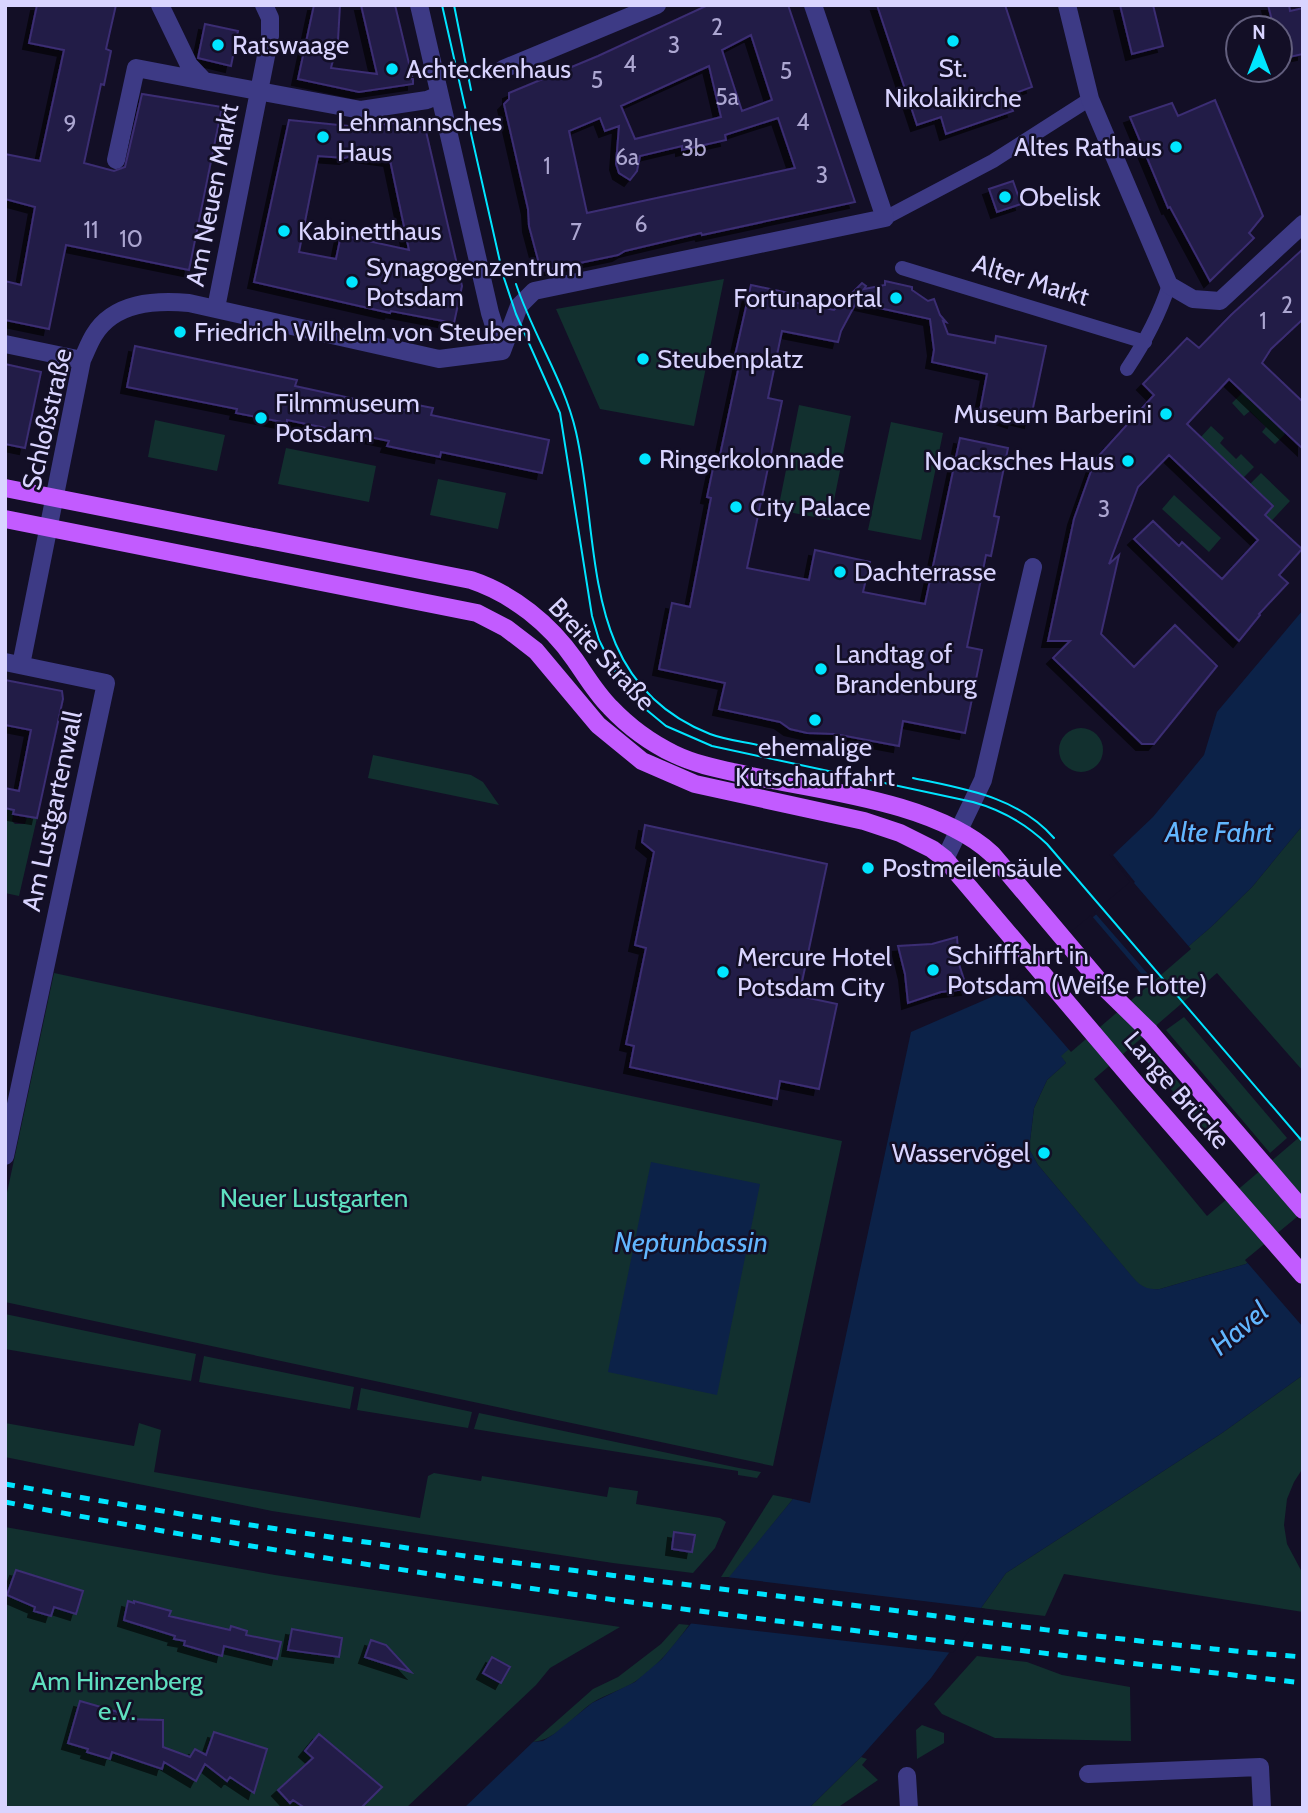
<svg xmlns="http://www.w3.org/2000/svg" width="1308" height="1813" font-family="Cabin,sans-serif">
<defs>
<filter id="shadow"><feDropShadow dx="-6" dy="6" stdDeviation="0" flood-color="#0009"/></filter>
</defs>
<rect width="100%" height="100%" fill="#130f26"/>
<path fill="#12302f" d="M724 279 694 426 600 409 556 309Z
M1243 392 1286 433 1275 444 1262 432 1266 427 1250 411 1244 416 1232 403Z
M799 405 851 416 830 520 778 510Z
M155 420 225 435 217 471 148 457Z
M891 422 943 433 921 540 868 530Z
M1211 426 1224 438 1220 443 1236 459 1241 454 1254 467 1243 478 1200 438Z
M286 448 376 466 369 502 278 484Z
M1261 473 1290 501 1262 531 1255 525 1273 506 1250 484Z
M438 479 506 493 498 529 430 515Z
M1174 495 1221 538 1209 552 1162 509Z
M1059 750a22 22 0 1 1 44 0a22 22 0 1 1-44 0Z
M373 755 471 775 483 782 499 805 368 778Z
M5 804H8V809L14 810 12 821 15 824H25L27 817 37 818 19 896 5 893Z
M1303 825V1071L1217 973 1094 1079 1207 1216 1303 1134V1216L1246 1264 1160 1289 1149 1290 1138 1284 1038 1165 1029 1149 1034 1108 1047 1080 1066 1063 1060 1056 1211 927 1252 887Z
M54 973 842 1141 773 1466 5 1302V1202Z
M1184 1017 1287 1138 1270 1153 1166 1030Z
M1141 1044 1153 1052 1215 1126V1129L1211 1133 1207 1132 1143 1056 1134 1051Z
M5 1314 196 1354 191 1381 5 1349Z
M204 1356 354 1387 350 1409 199 1382Z
M1303 1375V1468L1294 1482 1287 1499 1284 1525 1287 1544 1303 1574V1612L1064 1574 1045 1616 981 1608 1006 1573 1222 1433Z
M361 1388 472 1412 468 1428 357 1410Z
M479 1413 739 1468 761 1472 757 1478 738 1475V1471L474 1429Z
M5 1423 134 1446 139 1423 161 1430 154 1472 420 1518 428 1476 434 1473 481 1481 482 1476 607 1497 609 1487 638 1491 636 1504 720 1518 726 1522 715 1548 693 1573 613 1563 272 1511 5 1457Z
M773 1495 793 1499 730 1577H721Z
M5 1527 275 1575 620 1627 550 1668 536 1685 406 1808H5Z
M679 1624 689 1625C674 1646 658 1666 636 1681 623 1690 606 1694 592 1703 573 1716 558 1739 533 1742L593 1689 618 1677 661 1644Z
M977 1656 1027 1662 1062 1675 1130 1687 1131 1741 995 1738 942 1714 934 1704Z
M922 1725 944 1733V1743L917 1759 916 1730Z
M861 1757 867 1759 862 1765 878 1780 837 1808H809Z"/>
<path fill="#0c2248" d="M1303 610V825L1252 887 1211 927 1061 1056 1066 1063 1047 1080 1034 1108 1029 1149 1038 1165 1125 1268C1136 1281 1142 1291 1160 1289L1246 1264 1303 1216V1375L1222 1433 1006 1573 931 1678 861 1757 809 1808H464L533 1742 543 1741 554 1734 592 1703 635 1682 662 1659 793 1499 810 1503 911 1032 1003 992 1135 882 1113 855 1153 817 1204 755 1217 712Z
M651 1162 760 1184 717 1395 608 1372Z"/>
<path fill="#130f26" d="M1109 854 1191 949 1154 981 1094 912 1130 882Z
M1091 915 1150 984 1071 1052 1010 982Z
M1303 1212V1327L1245 1260Z
M726 1577 981 1608 985 1609 953 1653 687 1623Z"/>
<path fill="#241b47" stroke="#3b2d73" stroke-width="2" fill-rule="evenodd" filter="url(#shadow)" d="M37 5H116L106 49 111 51 104 85 101 84 84 163 114 171 125 167 142 94 222 107 189 270 66 245 49 329 5 320V281L21 285 35 207 5 199V154L40 161 64 50 29 43Z
M314 5H340L338 40 331 68 377 74 361 5H395L412 76H406V78L413 79V84L359 92 298 79Z
M708 5H788L855 202 702 235 701 233 625 251 618 255 541 271 529 226 528 209 504 104 509 99V93L598 56ZM751 35 772 100 742 111 722 50ZM709 66 721 117 635 139 621 106ZM600 118 605 131 619 126 616 164 619 173 630 180 637 171 640 156 682 146V150L726 140 725 135 778 118 795 168 587 213 569 131Z
M877 5H1005L1032 87 1007 96 1013 111 946 134 941 117 917 125Z
M1120 5H1153L1163 46 1132 54Z
M1268 5H1289L1290 11 1303 8V54L1280 59V28H1274Z
M205 24 238 31 231 66 198 58Z
M1215 100 1263 216 1249 233 1254 238 1210 281 1170 207 1168 208 1130 117 1172 103 1178 116Z
M289 120 359 127 415 121 418 127H425L462 286 454 323 391 311 390 313 254 282ZM353 155 390 160 409 250 341 235 336 259 299 252 318 156 345 158Z
M1013 181 1021 204 997 212 989 189Z
M1303 249V319L1271 349 1262 363 1303 402V449L1229 379 1187 424 1273 506 1265 515 1302 549 1279 575 1288 583 1259 614 1260 615 1239 641 1134 539 1153 521 1179 546 1182 542 1222 579 1258 540 1169 455 1138 487 1109 564 1119 555 1101 634 1134 667 1175 625 1217 666 1154 744H1142L1053 658 1070 641H1048L1074 519 1095 460 1154 395 1143 384 1187 338 1199 348 1231 315Z
M885 281 912 287V290L928 301 934 299 940 315 946 322 943 321 948 334 995 343 996 336 1046 346 1030 422 1014 418 1013 422 980 411 987 374 932 362 934 350 930 319 856 303 841 331 838 342 782 331 768 398 782 401 747 568 809 580 815 550 870 562 863 592 925 604 960 438 1008 448 994 516 999 517 991 556 986 555 967 647 982 650 965 733 903 721 899 746 835 734 807 733 790 729 780 722 719 709 725 683 659 669 672 603 690 607 711 498 707 497 715 459 719 460 740 361 734 360 751 285 789 293 787 301 834 310 844 300 838 299 850 295 862 283 866 286 864 289 885 285Z
M135 346 297 380 295 386 410 411 412 404 433 408 431 415 549 440 542 473 441 452 440 457 387 446 389 441 287 420V423L236 413 237 409 127 387Z
M5 364 41 372 25 448 5 444Z
M5 680 62 691 63 699 37 818 13 814 14 810 5 808V788L19 791 31 730 5 725Z
M645 825 827 864 799 996 837 1004 819 1089 780 1081 777 1099 630 1067 634 1046 626 1044 646 948 635 945 654 852 642 842Z
M957 937 959 964 967 989 941 992 908 1003 905 974 898 946 932 944Z
M674 1532 695 1535 692 1552 672 1549Z
M16 1570 83 1591 76 1614 54 1607 51 1616 34 1611 35 1607 7 1595Z
M128 1601 134 1603V1601L171 1611 169 1616 230 1630 231 1626 247 1631 246 1635 281 1642 277 1659 224 1646 222 1656 184 1645 185 1641 174 1639 175 1636 124 1620Z
M292 1629 342 1638 339 1657 288 1650Z
M371 1640 386 1645 411 1672 365 1657Z
M492 1657 510 1667 501 1683 483 1673Z
M80 1701 125 1714 124 1719 163 1720V1747L190 1757 195 1749 206 1755 214 1732 267 1749 254 1793 230 1777 227 1781 205 1764 196 1781 164 1762 162 1769 112 1752 110 1759 87 1752 88 1749 68 1743Z
M319 1734 382 1787 361 1808H305L293 1800 290 1803 278 1790 313 1758 305 1751Z"/>
<g fill="none" stroke-linecap="round" stroke-linejoin="round">
<path stroke="#3d3a85" stroke-width="14" d="M885 218 993 161 1090 99
M902 268 1145 342
M1127 369C1145 342 1159 316 1169 285"/>
<path stroke="#3d3a85" stroke-width="18" d="M160 5 189 65 204 81 361 110 427 100 439 95
M419 5 490 313 502 351
M1067 5 1090 99 1169 285 1193 299 1220 301 1303 224
M503 69 657 5
M116 160 136 68 204 81
M216 308 270 36V18L264 5
M5 344 82 360
M502 351 519 306 534 291 885 218 813 5
M5 662 106 683 5 1156
M21 665 82 360C86 352 89 343 94 335 114 302 155 300 189 303L439 359 502 351
M945 859 983 780 1033 567
M1088 1774 1260 1767 1262 1808
M907 1776 909 1808"/>
<path stroke="#c25bff" stroke-width="18" d="M5 488 471 580C513 594 550 624 575 660 586 676 596 693 610 707 628 726 651 743 674 754 699 766 725 770 751 776 824 791 937 803 992 854L1106 989 1150 1032 1303 1210
M5 519 477 613 506 628 536 651 598 725 642 761 695 784 864 821 900 833 932 849 945 859 963 880 1137 1085 1303 1275"/>
<path stroke="#00e5ff" stroke-width="2" d="M442 5 503 275 516 314 560 413 592 616 599 640 619 679 637 702 666 726 712 746 973 802C1002 810 1026 824 1047 844L1303 1142
M454 5 471 90
M516 284C533 335 564 380 576 432 602 546 578 682 710 734 726 740 745 742 762 746
M913 778C964 789 1017 796 1054 838"/>
<path stroke="#00e5ff" stroke-width="5" stroke-dasharray="10 9" stroke-linecap="butt" d="M5 1484C275 1533 547 1568 819 1601 980 1621 1141 1644 1303 1657
M5 1502C434 1585 869 1633 1303 1683"/>
</g>
<g fill="#00e5ff" stroke="#130f26" stroke-width="2.5">
<circle cx="953" cy="41" r="7"/>
<circle cx="218" cy="45" r="7"/>
<circle cx="392" cy="69" r="7"/>
<circle cx="323" cy="137" r="7"/>
<circle cx="1176" cy="147" r="7"/>
<circle cx="1005" cy="197" r="7"/>
<circle cx="284" cy="231" r="7"/>
<circle cx="352" cy="282" r="7"/>
<circle cx="896" cy="298" r="7"/>
<circle cx="180" cy="332" r="7"/>
<circle cx="643" cy="359" r="7"/>
<circle cx="1166" cy="414" r="7"/>
<circle cx="261" cy="418" r="7"/>
<circle cx="645" cy="459" r="7"/>
<circle cx="1128" cy="461" r="7"/>
<circle cx="736" cy="507" r="7"/>
<circle cx="840" cy="572" r="7"/>
<circle cx="821" cy="669" r="7"/>
<circle cx="815" cy="720" r="7"/>
<circle cx="868" cy="868" r="7"/>
<circle cx="933" cy="970" r="7"/>
<circle cx="723" cy="972" r="7"/>
<circle cx="1044" cy="1153" r="7"/>
</g>
<g text-anchor="middle" dominant-baseline="central" stroke-width="5" stroke-linejoin="round" paint-order="stroke">
<g font-size="23" fill="#aca6d1">
<text x="717" y="27">2</text>
<text x="674" y="45">3</text>
<text x="630" y="64">4</text>
<text x="786" y="71">5</text>
<text x="597" y="80">5</text>
<text x="727" y="97">5a</text>
<text x="803" y="122">4</text>
<text x="70" y="124">9</text>
<text x="694" y="148">3b</text>
<text x="627" y="157">6a</text>
<text x="547" y="166">1</text>
<text x="822" y="175">3</text>
<text x="641" y="224">6</text>
<text x="91" y="230">11</text>
<text x="576" y="232">7</text>
<text x="131" y="239">10</text>
<text x="1287" y="305">2</text>
<text x="1263" y="321">1</text>
<text x="1104" y="509">3</text>
</g>
<g font-size="26" fill="#d9d4ff" stroke="#130f26" text-anchor="start">
<text x="232" y="45">Ratswaage</text>
<text x="953" y="68" text-anchor="middle">St.<tspan x="953" dy="30">Nikolaikirche</tspan></text>
<text x="406" y="69">Achteckenhaus</text>
<text x="337" y="122">Lehmannsches<tspan x="337" dy="30">Haus</tspan></text>
<text x="1162" y="147" text-anchor="end">Altes Rathaus</text>
<text x="1019" y="197">Obelisk</text>
<text x="298" y="231">Kabinetthaus</text>
<text x="366" y="267">Synagogenzentrum<tspan x="366" dy="30">Potsdam</tspan></text>
<text x="882" y="298" text-anchor="end">Fortunaportal</text>
<text x="194" y="332">Friedrich Wilhelm von Steuben</text>
<text x="657" y="359">Steubenplatz</text>
<text x="275" y="403">Filmmuseum<tspan x="275" dy="30">Potsdam</tspan></text>
<text x="1152" y="414" text-anchor="end">Museum Barberini</text>
<text x="659" y="459">Ringerkolonnade</text>
<text x="1114" y="461" text-anchor="end">Noacksches Haus</text>
<text x="750" y="507">City Palace</text>
<text x="854" y="572">Dachterrasse</text>
<text x="835" y="654">Landtag of<tspan x="835" dy="30">Brandenburg</tspan></text>
<text x="815" y="747" text-anchor="middle">ehemalige<tspan x="815" dy="30">Kutschauffahrt</tspan></text>
<text x="882" y="868">Postmeilensäule</text>
<text x="947" y="955">Schifffahrt in<tspan x="947" dy="30">Potsdam (Weiße Flotte)</tspan></text>
<text x="737" y="957">Mercure Hotel<tspan x="737" dy="30">Potsdam City</tspan></text>
<text x="1030" y="1153" text-anchor="end">Wasservögel</text>
</g>
<g font-size="26" fill="#d9d4ff" stroke="#130f26">
<text transform="translate(212 195) rotate(-79)">Am Neuen Markt</text>
<text transform="translate(1031 280) rotate(17)">Alter Markt</text>
<text transform="translate(47 419) rotate(-77)">Schloßstraße</text>
<text transform="translate(602 654) rotate(47)">Breite Straße</text>
<text transform="translate(52 811) rotate(-78)">Am Lustgartenwall</text>
<text transform="translate(1177 1090) rotate(49)">Lange Brücke</text>
</g>
<g font-size="26" fill="#5fe0c0" stroke="#130f26">
<text x="314" y="1198">Neuer Lustgarten</text>
<text x="117" y="1681">Am Hinzenberg<tspan x="117" dy="30">e.V.</tspan></text>
</g>
<g font-size="28" font-style="italic" fill="#62b6ff" stroke="#130f26">
<text x="1219" y="832">Alte Fahrt</text>
<text x="691" y="1242">Neptunbassin</text>
<text transform="translate(1239 1328) rotate(-40)">Havel</text>
</g>
</g>
<rect width="1308" height="1813" fill="none" stroke="#d9d4ff" stroke-width="14"/>
<g transform="translate(1259 49)"><circle r="33" fill="#130f26" stroke="#625e7d" stroke-width="2"/>
<path d="M0-5L12 26L0 18L-12 26Z" fill="#00e5ff"/>
<text y="-10" font-size="19" font-weight="bold" text-anchor="middle" fill="#d9d4ff">N</text>
</g>
</svg>
